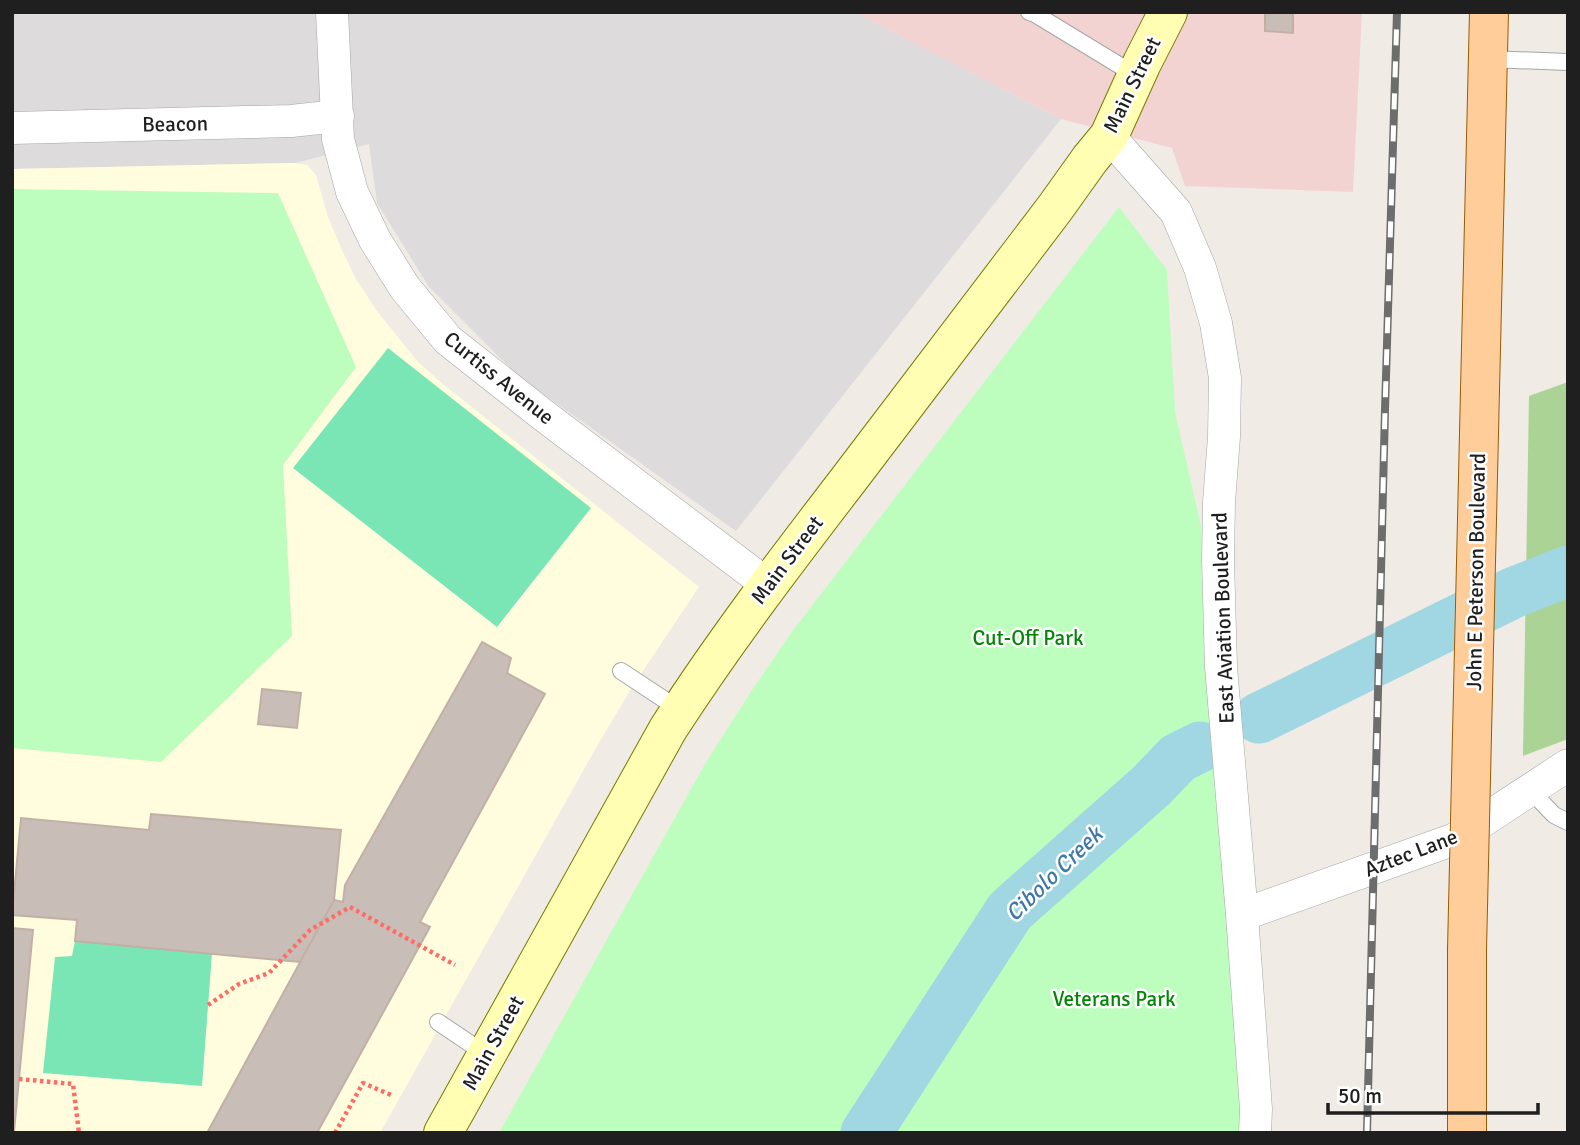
<svg xmlns="http://www.w3.org/2000/svg" width="1580" height="1145" font-family="Signika,sans-serif">
<rect width="100%" height="100%" fill="#f0ebe4"/>
<path fill="#dddbdc" d="M12 12H855L1061 119 736 531 518 376 429 287 377 203 369 144 295 163 12 169Z"/>
<path fill="#f3d2d2" d="M855 12H1362L1353 192 1185 186 1172 148 1061 119Z"/>
<path fill="#fffdde" d="M295 163 307 165 316 175 328 217 341 248 356 279 377 311 418 362 444 385 699 587 631 689 597 746 380 1133H12V169Z"/>
<path fill="#abd395" d="M1568 382V739L1523 756 1529 396Z"/>
<path fill="#bdfebe" d="M12 189 278 193 356 367 283 465 292 636 161 762 12 748Z
M1119 207 1167 270 1175 412 1219 605 1255 1133H499L705 764 752 690 791 633Z"/>
<path fill="#7be6b5" d="M388 348 591 508 497 627 293 468Z
M75 941 212 953 202 1086 43 1073 55 957 72 956Z"/>
<g fill="none" stroke-linecap="round" stroke-linejoin="round">
<path stroke="#a0d7e2" stroke-width="51" d="M1259 718 1515 592 1568 571
M866 1133 1010 911 1151 786 1178 758 1200 747"/>
</g>
<path fill="#c9bdb7" stroke="#c3b0a5" stroke-width="2" d="M1265 12H1293V33L1265 31Z
M482 642 511 658 507 673 545 694 420 922 430 927 317 1133H207L334 900 343 902 345 885Z
M262 689 301 693 297 728 258 724Z
M151 814 341 830 334 900 300 962 75 941 77 920 12 915 21 818 149 830Z
M12 928 33 930 14 1132H12Z"/>
<g fill="none" stroke-linecap="round" stroke-linejoin="round">
<defs>
<path id="lane" d="M1029 12 1035 14 1137 76
M1488 59 1568 62
M621 671 680 710
M1530 790 1554 815 1568 822
M438 1022 487 1055"/>
<path id="street" d="M332 12 338 139 352 192 375 240 405 288 448 340 543 415 768 585
M12 128 291 121 338 116
M1109 136 1176 212 1200 268 1216 323 1225 378 1224 437 1219 502 1218 560 1221 667 1242 915 1256 1109 1255 1133
M1242 915 1455 839 1568 765"/>
<path id="secondary" d="M443 1133 668 729C724 642 786 561 849 479 918 388 987 298 1055 208L1090 159 1109 136 1142 63 1168 12"/>
<path id="primary" d="M1480 390 1489 12
M1467 1133V950"/>
</defs>
<use href="#lane" stroke="#a6a6a6" stroke-width="18"/>
<use href="#street" stroke="#a6a6a6" stroke-width="33"/>
<use href="#secondary" stroke="#767b00" stroke-width="40"/>
<use href="#primary" stroke="#995c00" stroke-width="40"/>
<path stroke="#ff6c66" stroke-width="4.5" stroke-dasharray="3.5 3.5" stroke-linecap="butt" d="M208 1005 239 984 269 973 310 930 350 907 455 965
M19 1079 73 1084 79 1133
M335 1133 363 1083 391 1095"/>
<use href="#lane" stroke="#fff" stroke-width="16"/>
<use href="#street" stroke="#fff" stroke-width="32"/>
<use href="#secondary" stroke="#fffeb3" stroke-width="38"/>
<use href="#primary" stroke="#ffcd9a" stroke-width="38"/>
<defs>
<path id="rail" d="M1367 1133 1385 410 1397 12"/>
</defs>
<use href="#rail" stroke="#6d6d6d" stroke-width="8"/>
<use href="#rail" stroke="#fff" stroke-width="5" stroke-dasharray="16" stroke-linecap="butt"/>
<defs>
<path id="primary-bridge" d="M1467 950 1480 390"/>
</defs>
<use href="#primary-bridge" stroke="#995c00" stroke-width="40" stroke-linecap="butt"/>
<use href="#primary-bridge" stroke="#ffcd9a" stroke-width="38"/>
</g>
<g text-anchor="middle" dominant-baseline="central" stroke-width="5" stroke-linejoin="round" paint-order="stroke">
<g font-size="21" fill="#1f1f1f" stroke="#fff">
<text transform="translate(1132 85) rotate(-64)">Main Street</text>
<text transform="translate(175 124) rotate(-1)">Beacon</text>
<text transform="translate(499 378) rotate(39)">Curtiss Avenue</text>
<text transform="translate(787 560) rotate(-53)">Main Street</text>
<text transform="translate(1476 572) rotate(-89)">John E Peterson Boulevard</text>
<text transform="translate(1223 618) rotate(-92)">East Aviation Boulevard</text>
<text transform="translate(1411 853) rotate(-21)">Aztec Lane</text>
<text transform="translate(493 1043) rotate(-61)">Main Street</text>
</g>
<g font-size="21" fill="#028704" stroke="#fff">
<text x="1028" y="638">Cut-Off Park</text>
<text x="1114" y="999">Veterans Park</text>
</g>
<g font-size="23" font-style="italic" fill="#3d79a6" stroke="#fff">
<text transform="translate(1054 874) rotate(-44)">Cibolo Creek</text>
</g>
</g>
<rect width="1580" height="1145" fill="none" stroke="#1f1f1f" stroke-width="28"/>
<path d="M1328 1103v10h210v-10" fill="none" stroke="#1f1f1f" stroke-width="3.5"/>
<text x="1338" y="1103" font-size="21" fill="#1f1f1f" stroke="#ffffff" stroke-width="5" paint-order="stroke">50 m</text>
</svg>
